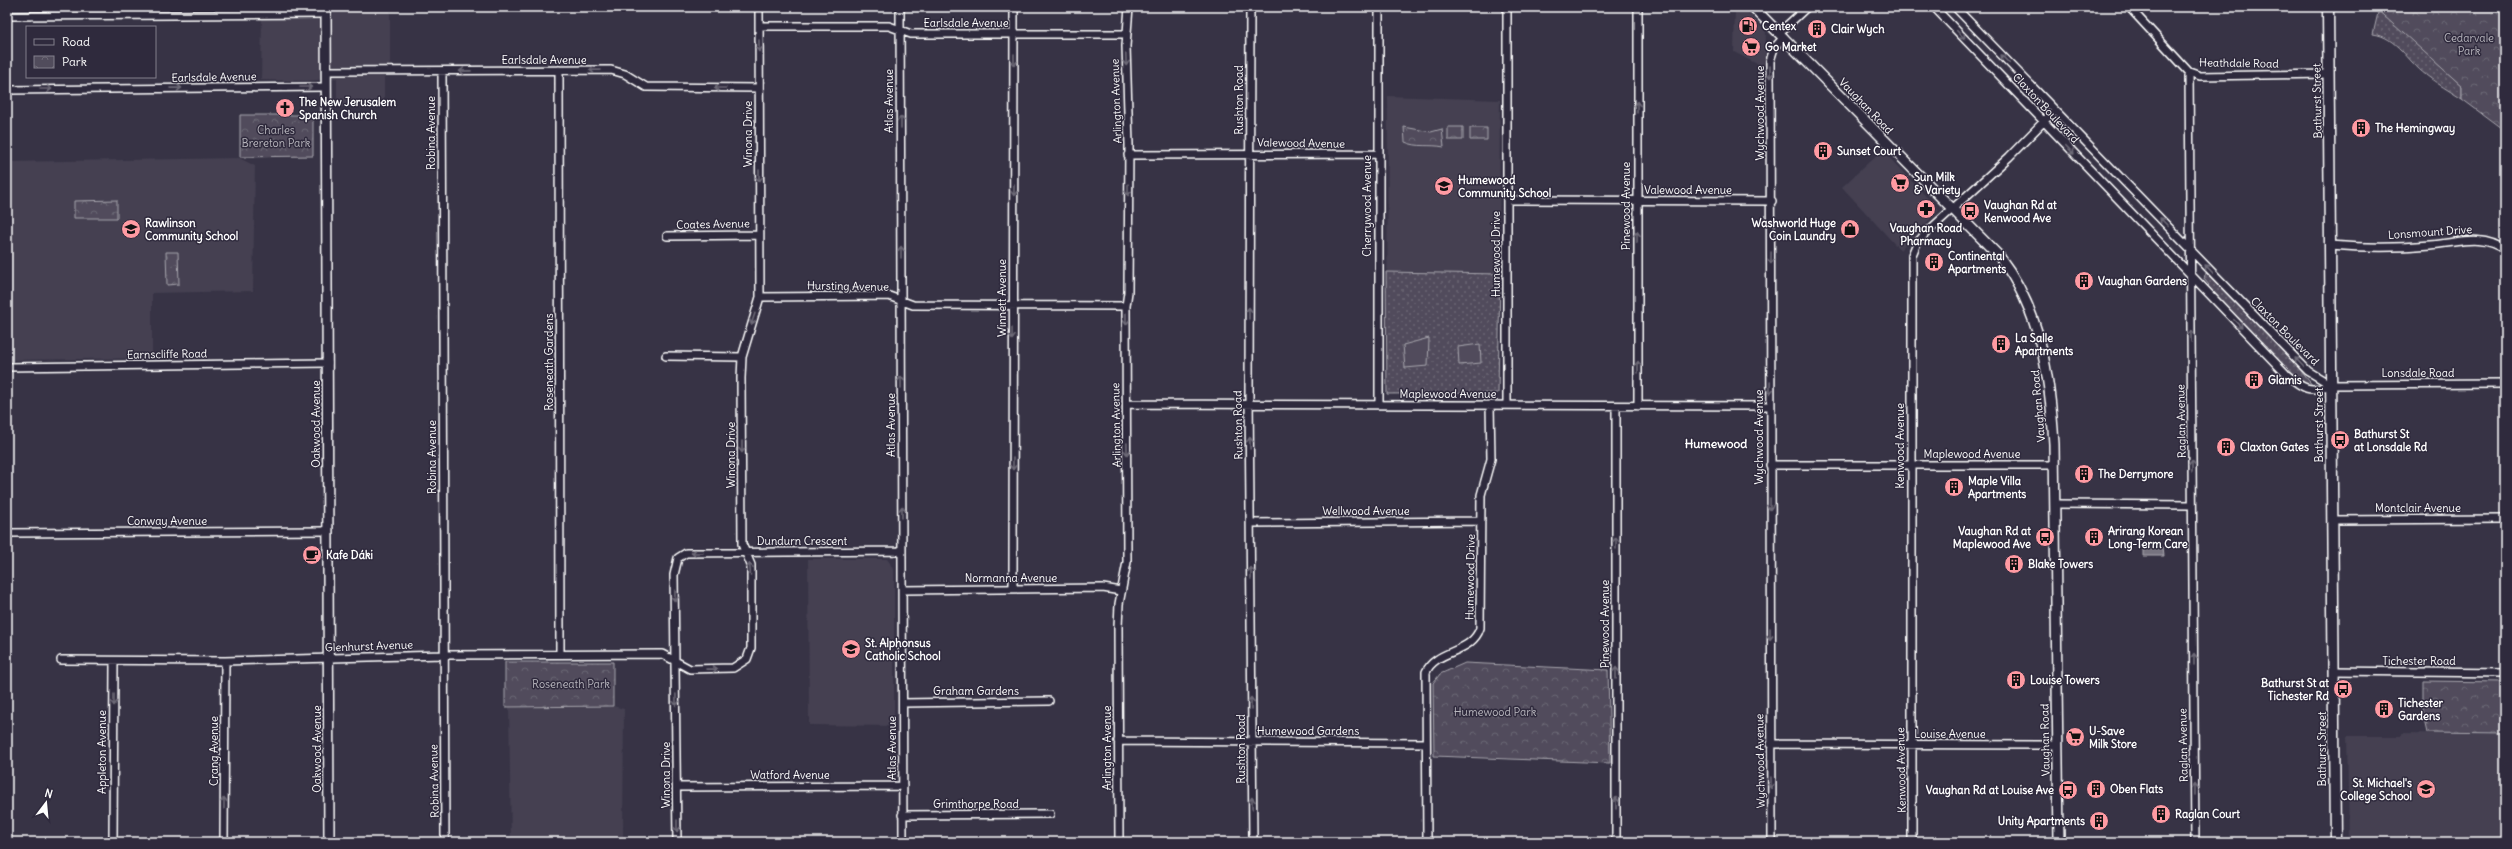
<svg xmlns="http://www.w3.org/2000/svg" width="2512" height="849" font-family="Delius,sans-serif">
<defs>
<pattern id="grass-dots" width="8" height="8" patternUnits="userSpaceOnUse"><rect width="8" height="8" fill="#514c5c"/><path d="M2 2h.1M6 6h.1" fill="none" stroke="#6b6774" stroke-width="1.8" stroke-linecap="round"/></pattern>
<pattern id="park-crowns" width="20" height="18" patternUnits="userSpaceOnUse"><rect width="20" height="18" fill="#514c5c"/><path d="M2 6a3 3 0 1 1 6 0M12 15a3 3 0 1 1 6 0" fill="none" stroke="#6b6774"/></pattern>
</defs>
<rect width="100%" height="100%" fill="#373345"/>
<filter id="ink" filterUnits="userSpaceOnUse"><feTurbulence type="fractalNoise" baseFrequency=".025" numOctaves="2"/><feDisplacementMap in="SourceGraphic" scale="8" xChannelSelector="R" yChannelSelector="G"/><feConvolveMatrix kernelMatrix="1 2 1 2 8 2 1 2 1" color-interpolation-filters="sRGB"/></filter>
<g filter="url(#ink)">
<path fill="#444051" d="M290 7H390V63L384 78V107H337V78L307 81 261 80 262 17 290 16Z
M1735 7H1743L1766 32 1765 65H1759L1734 52Z
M1388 96 1500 100 1498 393 1387 394Z
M1882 150 1939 210 1900 250 1842 187Z
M239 158 255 166 253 291 152 293V358L7 360V162Z
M808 559H887L890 563 894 572V726L809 725Z
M613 706 624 709 623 842H511L509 707Z
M2402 733 2505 734V842H2349L2347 736H2402Z"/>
<path fill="url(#grass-dots)" stroke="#a8a6ae" d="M2376 8 2462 86V99C2450 91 2437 84 2426 75 2407 61 2397 37 2373 34L2378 13Z
M1386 272 1500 274 1498 393 1387 394Z
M2206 273 2293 361 2313 386C2301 386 2296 375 2286 370L2207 287 2209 285 2204 279Z"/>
<path fill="url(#park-crowns)" stroke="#a8a6ae" d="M2374 7H2505V131L2462 99V86Z
M240 115H313V156L240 157Z
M1404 127 1431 132 1442 129 1444 147C1430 144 1418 148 1405 142Z
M1448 127H1463V140H1448Z
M1470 128H1487V140H1470Z
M117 200V218H74V201Z
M166 252H178L179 284 167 285Z
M505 662H613V706L505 707Z
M1465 663 1608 670 1610 763 1434 756 1433 683 1440 674Z
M2423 681 2505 682V734L2428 733 2423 711Z"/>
<path fill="#514c5c" stroke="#a8a6ae" d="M1429 338 1428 366 1405 368 1403 345Z
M1480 344 1481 363 1459 365 1458 347Z"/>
<path fill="#76737f" stroke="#adabb2" d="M2143 548H2162L2163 556H2143Z"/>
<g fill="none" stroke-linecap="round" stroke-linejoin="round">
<defs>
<path id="minor" d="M900 7 903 842
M1250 7 1249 397 1253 842
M1638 7V406
M1934 7 2286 374C2303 389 2309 393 2331 385L2505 384
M1955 7 2308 371 2331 385
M2129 7 2189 72 2200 76 2329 74
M7 16 326 14
M759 26H889L911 34H1126
M1779 33 1807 7
M559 70 560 654
M326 71 611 70 625 74 646 87 759 88
M442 72 445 842
M2189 72 2195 842
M7 90 325 87
M1128 155 1378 154
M1508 200 1772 201
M667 236 759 235
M2330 245C2363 248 2399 248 2431 245 2458 243 2481 233 2505 250
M760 297 889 296 913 305 1126 306
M666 356 742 357
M7 367 328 363
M1127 404 1770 406
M1379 404V7
M1507 405V7
M1770 465H2054
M2055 504 2192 505
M2332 520 2505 519
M1251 523 1481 521
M7 533 327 531
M1013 589 1014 7
M902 590 1103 588 1121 591
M61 660 225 661 443 655 662 654 690 669 733 668 747 659 751 648V565L742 544 741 378 742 357 760 297 759 7
M2333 671 2505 673
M903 703 1049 701
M1118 741 1426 743
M1770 744 2057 745
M677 787 903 786
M902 815 1050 814
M113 842 114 661
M224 842 225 661
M677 842 674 575 678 558 686 553 902 551
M1119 842 1118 627 1119 604 1127 562 1126 306 1128 292 1129 145 1126 46 1129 7
M1427 842 1426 672C1436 649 1472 654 1480 628L1481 495 1491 459 1490 405
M1616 842V406
M1772 842 1770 61 1774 48 1784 37
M1912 842V255L1917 243 1925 234 2009 157 2055 110"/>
<path id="tertiary" d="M326 7 329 842
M1753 7 1999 256C2041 310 2050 377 2054 444L2059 842"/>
<path id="secondary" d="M2328 7 2335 842"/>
</defs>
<use href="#minor" stroke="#fff" stroke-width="10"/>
<use href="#tertiary" stroke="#fff" stroke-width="12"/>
<use href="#secondary" stroke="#fff" stroke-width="13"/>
<use href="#minor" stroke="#2f2a3d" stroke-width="7"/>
<use href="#tertiary" stroke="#2f2a3d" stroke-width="9"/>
<use href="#secondary" stroke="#2f2a3d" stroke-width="10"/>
</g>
<defs><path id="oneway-shaft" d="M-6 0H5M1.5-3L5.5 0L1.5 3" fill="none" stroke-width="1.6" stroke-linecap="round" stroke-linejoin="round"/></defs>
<g stroke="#6d6a77">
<use href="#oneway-shaft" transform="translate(1961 35) rotate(46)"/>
<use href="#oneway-shaft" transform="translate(759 46) rotate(90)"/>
<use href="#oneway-shaft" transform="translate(2005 59) rotate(-134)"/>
<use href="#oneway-shaft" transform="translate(1014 60) rotate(90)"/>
<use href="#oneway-shaft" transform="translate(1126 60) rotate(88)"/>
<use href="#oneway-shaft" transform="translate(595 70) rotate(-179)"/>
<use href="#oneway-shaft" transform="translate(465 71) rotate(179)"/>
<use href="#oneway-shaft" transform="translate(1770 72) rotate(90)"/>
<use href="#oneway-shaft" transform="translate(306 87)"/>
<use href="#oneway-shaft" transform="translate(176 88) rotate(-1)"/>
<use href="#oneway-shaft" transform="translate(720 88) rotate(-180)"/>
<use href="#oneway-shaft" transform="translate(46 89)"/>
<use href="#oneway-shaft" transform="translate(1637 107) rotate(-90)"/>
<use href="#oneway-shaft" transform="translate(901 122) rotate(-90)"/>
<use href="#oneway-shaft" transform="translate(2070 150) rotate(46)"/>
<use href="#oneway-shaft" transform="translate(759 176) rotate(90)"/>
<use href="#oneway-shaft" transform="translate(1014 190) rotate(91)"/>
<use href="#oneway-shaft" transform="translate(1128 190) rotate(90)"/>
<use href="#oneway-shaft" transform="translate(2164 222) rotate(-134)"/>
<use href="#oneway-shaft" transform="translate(1637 237) rotate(-90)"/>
<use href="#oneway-shaft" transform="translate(901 252) rotate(-90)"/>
<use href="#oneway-shaft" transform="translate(1771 258) rotate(91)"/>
<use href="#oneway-shaft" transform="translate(2209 269) rotate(-134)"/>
<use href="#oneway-shaft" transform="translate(1249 313) rotate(-90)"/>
<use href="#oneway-shaft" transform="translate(753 319) rotate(109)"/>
<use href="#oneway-shaft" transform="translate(1126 319) rotate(89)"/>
<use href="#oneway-shaft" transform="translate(2238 324) rotate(46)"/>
<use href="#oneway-shaft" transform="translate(1012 334) rotate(90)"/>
<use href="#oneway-shaft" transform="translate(2191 336) rotate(-91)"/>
<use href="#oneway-shaft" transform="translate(2299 362) rotate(-134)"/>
<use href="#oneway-shaft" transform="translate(1638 367) rotate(-90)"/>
<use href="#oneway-shaft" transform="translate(901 382) rotate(-90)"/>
<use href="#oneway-shaft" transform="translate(1770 388) rotate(91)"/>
<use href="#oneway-shaft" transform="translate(1250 443) rotate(-91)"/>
<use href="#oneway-shaft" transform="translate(742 447) rotate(90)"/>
<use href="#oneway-shaft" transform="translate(1127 449) rotate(89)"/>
<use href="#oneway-shaft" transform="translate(1013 464) rotate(90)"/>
<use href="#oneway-shaft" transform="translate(2192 466) rotate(-90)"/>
<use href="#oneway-shaft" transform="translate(1770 504) rotate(90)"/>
<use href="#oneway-shaft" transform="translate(902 512) rotate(-90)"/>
<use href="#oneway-shaft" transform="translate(1616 543) rotate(-90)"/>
<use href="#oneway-shaft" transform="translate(697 553) rotate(-180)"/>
<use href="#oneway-shaft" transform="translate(750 569) rotate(-94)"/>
<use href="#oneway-shaft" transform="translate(1251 573) rotate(-90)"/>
<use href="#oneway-shaft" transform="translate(675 596) rotate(90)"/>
<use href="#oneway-shaft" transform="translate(1770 634) rotate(90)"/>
<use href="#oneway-shaft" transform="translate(2194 659) rotate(-90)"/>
<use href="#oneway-shaft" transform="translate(712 669) rotate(-1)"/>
<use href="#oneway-shaft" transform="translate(1616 673) rotate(-90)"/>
<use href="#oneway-shaft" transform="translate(114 700) rotate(90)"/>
<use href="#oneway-shaft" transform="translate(676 700) rotate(89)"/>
<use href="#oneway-shaft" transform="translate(1251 703) rotate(-90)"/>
<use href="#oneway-shaft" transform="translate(1771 783) rotate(89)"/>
<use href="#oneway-shaft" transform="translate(2195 789) rotate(-90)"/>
<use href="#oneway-shaft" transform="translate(224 803) rotate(-90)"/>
<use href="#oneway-shaft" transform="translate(1252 803) rotate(-91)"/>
<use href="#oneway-shaft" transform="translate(1616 803) rotate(-90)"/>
<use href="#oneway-shaft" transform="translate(677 826) rotate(90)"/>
</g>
</g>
<defs>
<symbol id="fuel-disc" viewBox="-11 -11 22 22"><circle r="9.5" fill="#ff9aa2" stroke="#2f2a3d"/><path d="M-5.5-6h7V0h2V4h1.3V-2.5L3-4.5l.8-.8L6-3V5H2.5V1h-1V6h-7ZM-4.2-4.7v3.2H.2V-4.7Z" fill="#111"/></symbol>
<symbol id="building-disc" viewBox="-11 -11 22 22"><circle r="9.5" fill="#ff9aa2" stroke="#2f2a3d"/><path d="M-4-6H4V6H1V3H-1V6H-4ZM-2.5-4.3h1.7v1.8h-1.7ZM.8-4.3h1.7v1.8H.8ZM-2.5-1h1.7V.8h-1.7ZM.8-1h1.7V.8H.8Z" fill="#111"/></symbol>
<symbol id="supermarket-disc" viewBox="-11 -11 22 22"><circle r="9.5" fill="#ff9aa2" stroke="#2f2a3d"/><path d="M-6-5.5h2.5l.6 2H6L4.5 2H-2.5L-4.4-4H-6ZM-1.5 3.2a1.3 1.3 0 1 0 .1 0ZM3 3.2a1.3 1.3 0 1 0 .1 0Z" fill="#111"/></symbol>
<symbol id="church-disc" viewBox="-11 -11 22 22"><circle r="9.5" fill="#ff9aa2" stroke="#2f2a3d"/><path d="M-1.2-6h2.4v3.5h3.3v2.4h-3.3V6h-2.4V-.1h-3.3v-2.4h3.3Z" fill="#111"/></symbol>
<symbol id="school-disc" viewBox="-11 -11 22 22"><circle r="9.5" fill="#ff9aa2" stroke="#2f2a3d"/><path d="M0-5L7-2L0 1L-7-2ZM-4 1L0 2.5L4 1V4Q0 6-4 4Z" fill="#111"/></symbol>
<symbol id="pharmacy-disc" viewBox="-11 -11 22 22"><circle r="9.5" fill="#ff9aa2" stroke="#2f2a3d"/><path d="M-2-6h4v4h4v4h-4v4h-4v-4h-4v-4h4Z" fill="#111"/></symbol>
<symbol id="bus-disc" viewBox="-11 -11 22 22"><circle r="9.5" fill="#ff9aa2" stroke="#2f2a3d"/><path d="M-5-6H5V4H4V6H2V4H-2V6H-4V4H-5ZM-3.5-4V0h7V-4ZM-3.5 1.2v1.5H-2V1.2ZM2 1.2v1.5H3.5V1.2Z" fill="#111"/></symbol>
<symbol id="shop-disc" viewBox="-11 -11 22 22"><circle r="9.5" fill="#ff9aa2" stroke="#2f2a3d"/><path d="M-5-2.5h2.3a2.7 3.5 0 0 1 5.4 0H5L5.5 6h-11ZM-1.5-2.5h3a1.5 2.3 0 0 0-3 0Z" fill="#111"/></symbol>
<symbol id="cafe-disc" viewBox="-11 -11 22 22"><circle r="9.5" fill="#ff9aa2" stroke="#2f2a3d"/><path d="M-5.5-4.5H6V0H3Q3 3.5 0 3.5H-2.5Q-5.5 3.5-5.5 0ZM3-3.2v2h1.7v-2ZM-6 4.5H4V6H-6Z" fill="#111"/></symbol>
</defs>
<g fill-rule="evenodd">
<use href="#fuel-disc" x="1737" y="15" width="22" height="22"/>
<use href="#building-disc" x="1806" y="18" width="22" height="22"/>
<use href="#supermarket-disc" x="1740" y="36" width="22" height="22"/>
<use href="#church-disc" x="274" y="97" width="22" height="22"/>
<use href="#building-disc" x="2350" y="117" width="22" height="22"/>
<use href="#building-disc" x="1812" y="140" width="22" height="22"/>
<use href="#supermarket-disc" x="1889" y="172" width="22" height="22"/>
<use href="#school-disc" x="1433" y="175" width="22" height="22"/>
<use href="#pharmacy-disc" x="1915" y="198" width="22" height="22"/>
<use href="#bus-disc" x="1959" y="200" width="22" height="22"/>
<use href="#school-disc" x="120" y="218" width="22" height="22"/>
<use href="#shop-disc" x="1839" y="218" width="22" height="22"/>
<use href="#building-disc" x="1923" y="251" width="22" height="22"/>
<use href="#building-disc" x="2073" y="270" width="22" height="22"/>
<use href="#building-disc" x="1990" y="333" width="22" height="22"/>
<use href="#building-disc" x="2243" y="369" width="22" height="22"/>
<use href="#bus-disc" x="2329" y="429" width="22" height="22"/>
<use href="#building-disc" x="2215" y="436" width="22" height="22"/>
<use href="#building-disc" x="2073" y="463" width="22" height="22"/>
<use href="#building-disc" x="1943" y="476" width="22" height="22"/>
<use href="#bus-disc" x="2034" y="526" width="22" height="22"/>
<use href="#building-disc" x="2083" y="526" width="22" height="22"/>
<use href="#cafe-disc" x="301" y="544" width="22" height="22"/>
<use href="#building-disc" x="2003" y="553" width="22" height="22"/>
<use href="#school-disc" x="840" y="638" width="22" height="22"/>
<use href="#building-disc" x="2005" y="669" width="22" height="22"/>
<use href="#bus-disc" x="2332" y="678" width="22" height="22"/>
<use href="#building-disc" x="2373" y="698" width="22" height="22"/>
<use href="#supermarket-disc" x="2064" y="726" width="22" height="22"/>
<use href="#building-disc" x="2085" y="778" width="22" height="22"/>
<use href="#school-disc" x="2415" y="778" width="22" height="22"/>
<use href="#bus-disc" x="2057" y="779" width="22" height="22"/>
<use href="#building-disc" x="2150" y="803" width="22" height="22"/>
<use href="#building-disc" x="2088" y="810" width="22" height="22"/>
</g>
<g text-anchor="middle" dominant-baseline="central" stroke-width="3" stroke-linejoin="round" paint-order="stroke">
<g font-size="11" fill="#fff" stroke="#2f2a3d">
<text x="966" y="23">Earlsdale Avenue</text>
<text x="544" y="60">Earlsdale Avenue</text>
<text transform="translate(2239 63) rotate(1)">Heathdale Road</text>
<text transform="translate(214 77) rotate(-1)">Earlsdale Avenue</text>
<text transform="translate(1239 100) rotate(-90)">Rushton Road</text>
<text transform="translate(889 101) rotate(-90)">Atlas Avenue</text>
<text transform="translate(1116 101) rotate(-92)">Arlington Avenue</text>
<text transform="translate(2317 101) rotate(-91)">Bathurst Street</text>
<text transform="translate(1866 106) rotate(46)">Vaughan Road</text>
<text transform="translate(2046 108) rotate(47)">Claxton Boulevard</text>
<text transform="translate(1760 113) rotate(-90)">Wychwood Avenue</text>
<text transform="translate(431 133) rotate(-90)">Robina Avenue</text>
<text transform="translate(748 134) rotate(-90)">Winona Drive</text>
<text transform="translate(1301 143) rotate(1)">Valewood Avenue</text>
<text x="1688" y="190">Valewood Avenue</text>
<text transform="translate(1367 206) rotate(-90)">Cherrywood Avenue</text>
<text transform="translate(1626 206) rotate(-90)">Pinewood Avenue</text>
<text transform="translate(713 224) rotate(-1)">Coates Avenue</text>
<text transform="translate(2430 232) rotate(-4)">Lonsmount Drive</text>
<text transform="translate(1496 254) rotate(-90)">Humewood Drive</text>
<text transform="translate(848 286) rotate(1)">Hursting Avenue</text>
<text transform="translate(1002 298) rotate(-90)">Winnett Avenue</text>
<text transform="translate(2285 331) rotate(45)">Claxton Boulevard</text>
<text transform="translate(167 354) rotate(-1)">Earnscliffe Road</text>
<text transform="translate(549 362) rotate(-90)">Roseneath Gardens</text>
<text x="2418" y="373">Lonsdale Road</text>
<text x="1448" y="394">Maplewood Avenue</text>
<text transform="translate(2038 406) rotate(-95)">Vaughan Road</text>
<text transform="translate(2181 421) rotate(-91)">Raglan Avenue</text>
<text transform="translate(316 424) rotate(-90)">Oakwood Avenue</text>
<text transform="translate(891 425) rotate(-90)">Atlas Avenue</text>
<text transform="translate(1116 425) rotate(-91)">Arlington Avenue</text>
<text transform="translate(1238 425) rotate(-91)">Rushton Road</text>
<text transform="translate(2319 425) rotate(-90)">Bathurst Street</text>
<text transform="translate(1759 437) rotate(-90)">Wychwood Avenue</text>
<text transform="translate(1900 446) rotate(-90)">Kenwood Avenue</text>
<text x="1972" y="454">Maplewood Avenue</text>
<text transform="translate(731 455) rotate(-90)">Winona Drive</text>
<text transform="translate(432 457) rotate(-90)">Robina Avenue</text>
<text x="2418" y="508">Montclair Avenue</text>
<text x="1366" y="511">Wellwood Avenue</text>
<text x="167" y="521">Conway Avenue</text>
<text x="802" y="541">Dundurn Crescent</text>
<text transform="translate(1470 577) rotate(-89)">Humewood Drive</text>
<text x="1011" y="578">Normanna Avenue</text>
<text transform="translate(1605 624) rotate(-90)">Pinewood Avenue</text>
<text transform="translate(369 646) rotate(-2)">Glenhurst Avenue</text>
<text x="2419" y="661">Tichester Road</text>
<text x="976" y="691">Graham Gardens</text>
<text x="1308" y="731">Humewood Gardens</text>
<text x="1950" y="734">Louise Avenue</text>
<text transform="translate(2045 740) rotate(-91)">Vaughan Road</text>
<text transform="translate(2183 745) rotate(-91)">Raglan Avenue</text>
<text transform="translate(892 748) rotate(-90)">Atlas Avenue</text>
<text transform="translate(1107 748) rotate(-90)">Arlington Avenue</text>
<text transform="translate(317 749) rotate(-90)">Oakwood Avenue</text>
<text transform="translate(1241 749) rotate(-90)">Rushton Road</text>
<text transform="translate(2322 749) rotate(-90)">Bathurst Street</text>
<text transform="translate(214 751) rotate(-90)">Crang Avenue</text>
<text transform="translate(102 752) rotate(-90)">Appleton Avenue</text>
<text transform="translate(1760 761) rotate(-91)">Wychwood Avenue</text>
<text transform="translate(1901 770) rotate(-91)">Kenwood Avenue</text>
<text transform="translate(666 775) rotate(-90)">Winona Drive</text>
<text x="790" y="775">Watford Avenue</text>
<text transform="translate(434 781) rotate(-91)">Robina Avenue</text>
<text x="976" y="804">Grimthorpe Road</text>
</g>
<g font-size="11" font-weight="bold" fill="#fff" stroke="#2f2a3d" text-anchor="start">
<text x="1762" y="26">Centex</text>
<text x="1831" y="29">Clair Wych</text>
<text x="1765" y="47">Go Market</text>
<text x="299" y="102">The New Jerusalem<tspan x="299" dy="13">Spanish Church</tspan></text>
<text x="2375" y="128">The Hemingway</text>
<text x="1837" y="151">Sunset Court</text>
<text x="1914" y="177">Sun Milk<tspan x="1914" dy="13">&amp; Variety</tspan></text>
<text x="1458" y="180">Humewood<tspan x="1458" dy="13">Community School</tspan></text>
<text x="1984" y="205">Vaughan Rd at<tspan x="1984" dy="13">Kenwood Ave</tspan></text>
<text x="145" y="223">Rawlinson<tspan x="145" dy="13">Community School</tspan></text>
<text x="1836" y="223" text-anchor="end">Washworld Huge<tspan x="1836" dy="13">Coin Laundry</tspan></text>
<text x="1926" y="228" text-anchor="middle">Vaughan Road<tspan x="1926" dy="13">Pharmacy</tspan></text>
<text x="1948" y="256">Continental<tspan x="1948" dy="13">Apartments</tspan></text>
<text x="2098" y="281">Vaughan Gardens</text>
<text x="2015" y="338">La Salle<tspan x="2015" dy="13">Apartments</tspan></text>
<text x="2268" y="380">Glamis</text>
<text x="2354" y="434">Bathurst St<tspan x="2354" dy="13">at Lonsdale Rd</tspan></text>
<text x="2240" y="447">Claxton Gates</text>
<text x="2098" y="474">The Derrymore</text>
<text x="1968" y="481">Maple Villa<tspan x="1968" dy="13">Apartments</tspan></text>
<text x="2031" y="531" text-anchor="end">Vaughan Rd at<tspan x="2031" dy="13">Maplewood Ave</tspan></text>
<text x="2108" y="531">Arirang Korean<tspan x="2108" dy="13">Long-Term Care</tspan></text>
<text x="326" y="555">Kafe Dáki</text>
<text x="2028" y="564">Blake Towers</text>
<text x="865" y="643">St. Alphonsus<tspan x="865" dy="13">Catholic School</tspan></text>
<text x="2030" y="680">Louise Towers</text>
<text x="2329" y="683" text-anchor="end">Bathurst St at<tspan x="2329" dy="13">Tichester Rd</tspan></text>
<text x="2398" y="703">Tichester<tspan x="2398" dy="13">Gardens</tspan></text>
<text x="2089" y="731">U-Save<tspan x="2089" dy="13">Milk Store</tspan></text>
<text x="2412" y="783" text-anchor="end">St. Michael's<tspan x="2412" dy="13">College School</tspan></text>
<text x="2110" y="789">Oben Flats</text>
<text x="2054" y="790" text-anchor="end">Vaughan Rd at Louise Ave</text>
<text x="2175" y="814">Raglan Court</text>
<text x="2085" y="821" text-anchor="end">Unity Apartments</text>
</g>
<g font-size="11" fill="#b9b7be" stroke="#2f2a3d">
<text x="2469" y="38">Cedarvale<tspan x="2469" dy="13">Park</tspan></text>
<text x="276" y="130">Charles<tspan x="276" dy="13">Brereton Park</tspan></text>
<text x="571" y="684">Roseneath Park</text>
<text x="1495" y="712">Humewood Park</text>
</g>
<g font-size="12" font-weight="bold" fill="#fff" stroke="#2f2a3d">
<text x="1716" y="443">Humewood</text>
</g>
</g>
<rect width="2512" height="849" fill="none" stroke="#2f2a3d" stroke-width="24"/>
<rect x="12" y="12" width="2488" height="825" fill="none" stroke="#fff" stroke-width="1.5" filter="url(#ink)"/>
<rect x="26" y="26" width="130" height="52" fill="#2f2a3d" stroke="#827f8b"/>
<rect x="34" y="39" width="20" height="6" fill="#2f2a3d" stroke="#827f8b"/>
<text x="62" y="46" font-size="12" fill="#ffffff">Road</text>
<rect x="34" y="56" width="20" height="12" fill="url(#park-crowns)" stroke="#827f8b"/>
<text x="62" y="66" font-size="12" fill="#ffffff">Park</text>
<g transform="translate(46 803) rotate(16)" stroke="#2f2a3d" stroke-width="3" paint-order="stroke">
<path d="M0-3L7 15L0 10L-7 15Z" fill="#ffffff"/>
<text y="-6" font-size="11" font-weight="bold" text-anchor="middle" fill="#ffffff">N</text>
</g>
</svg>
